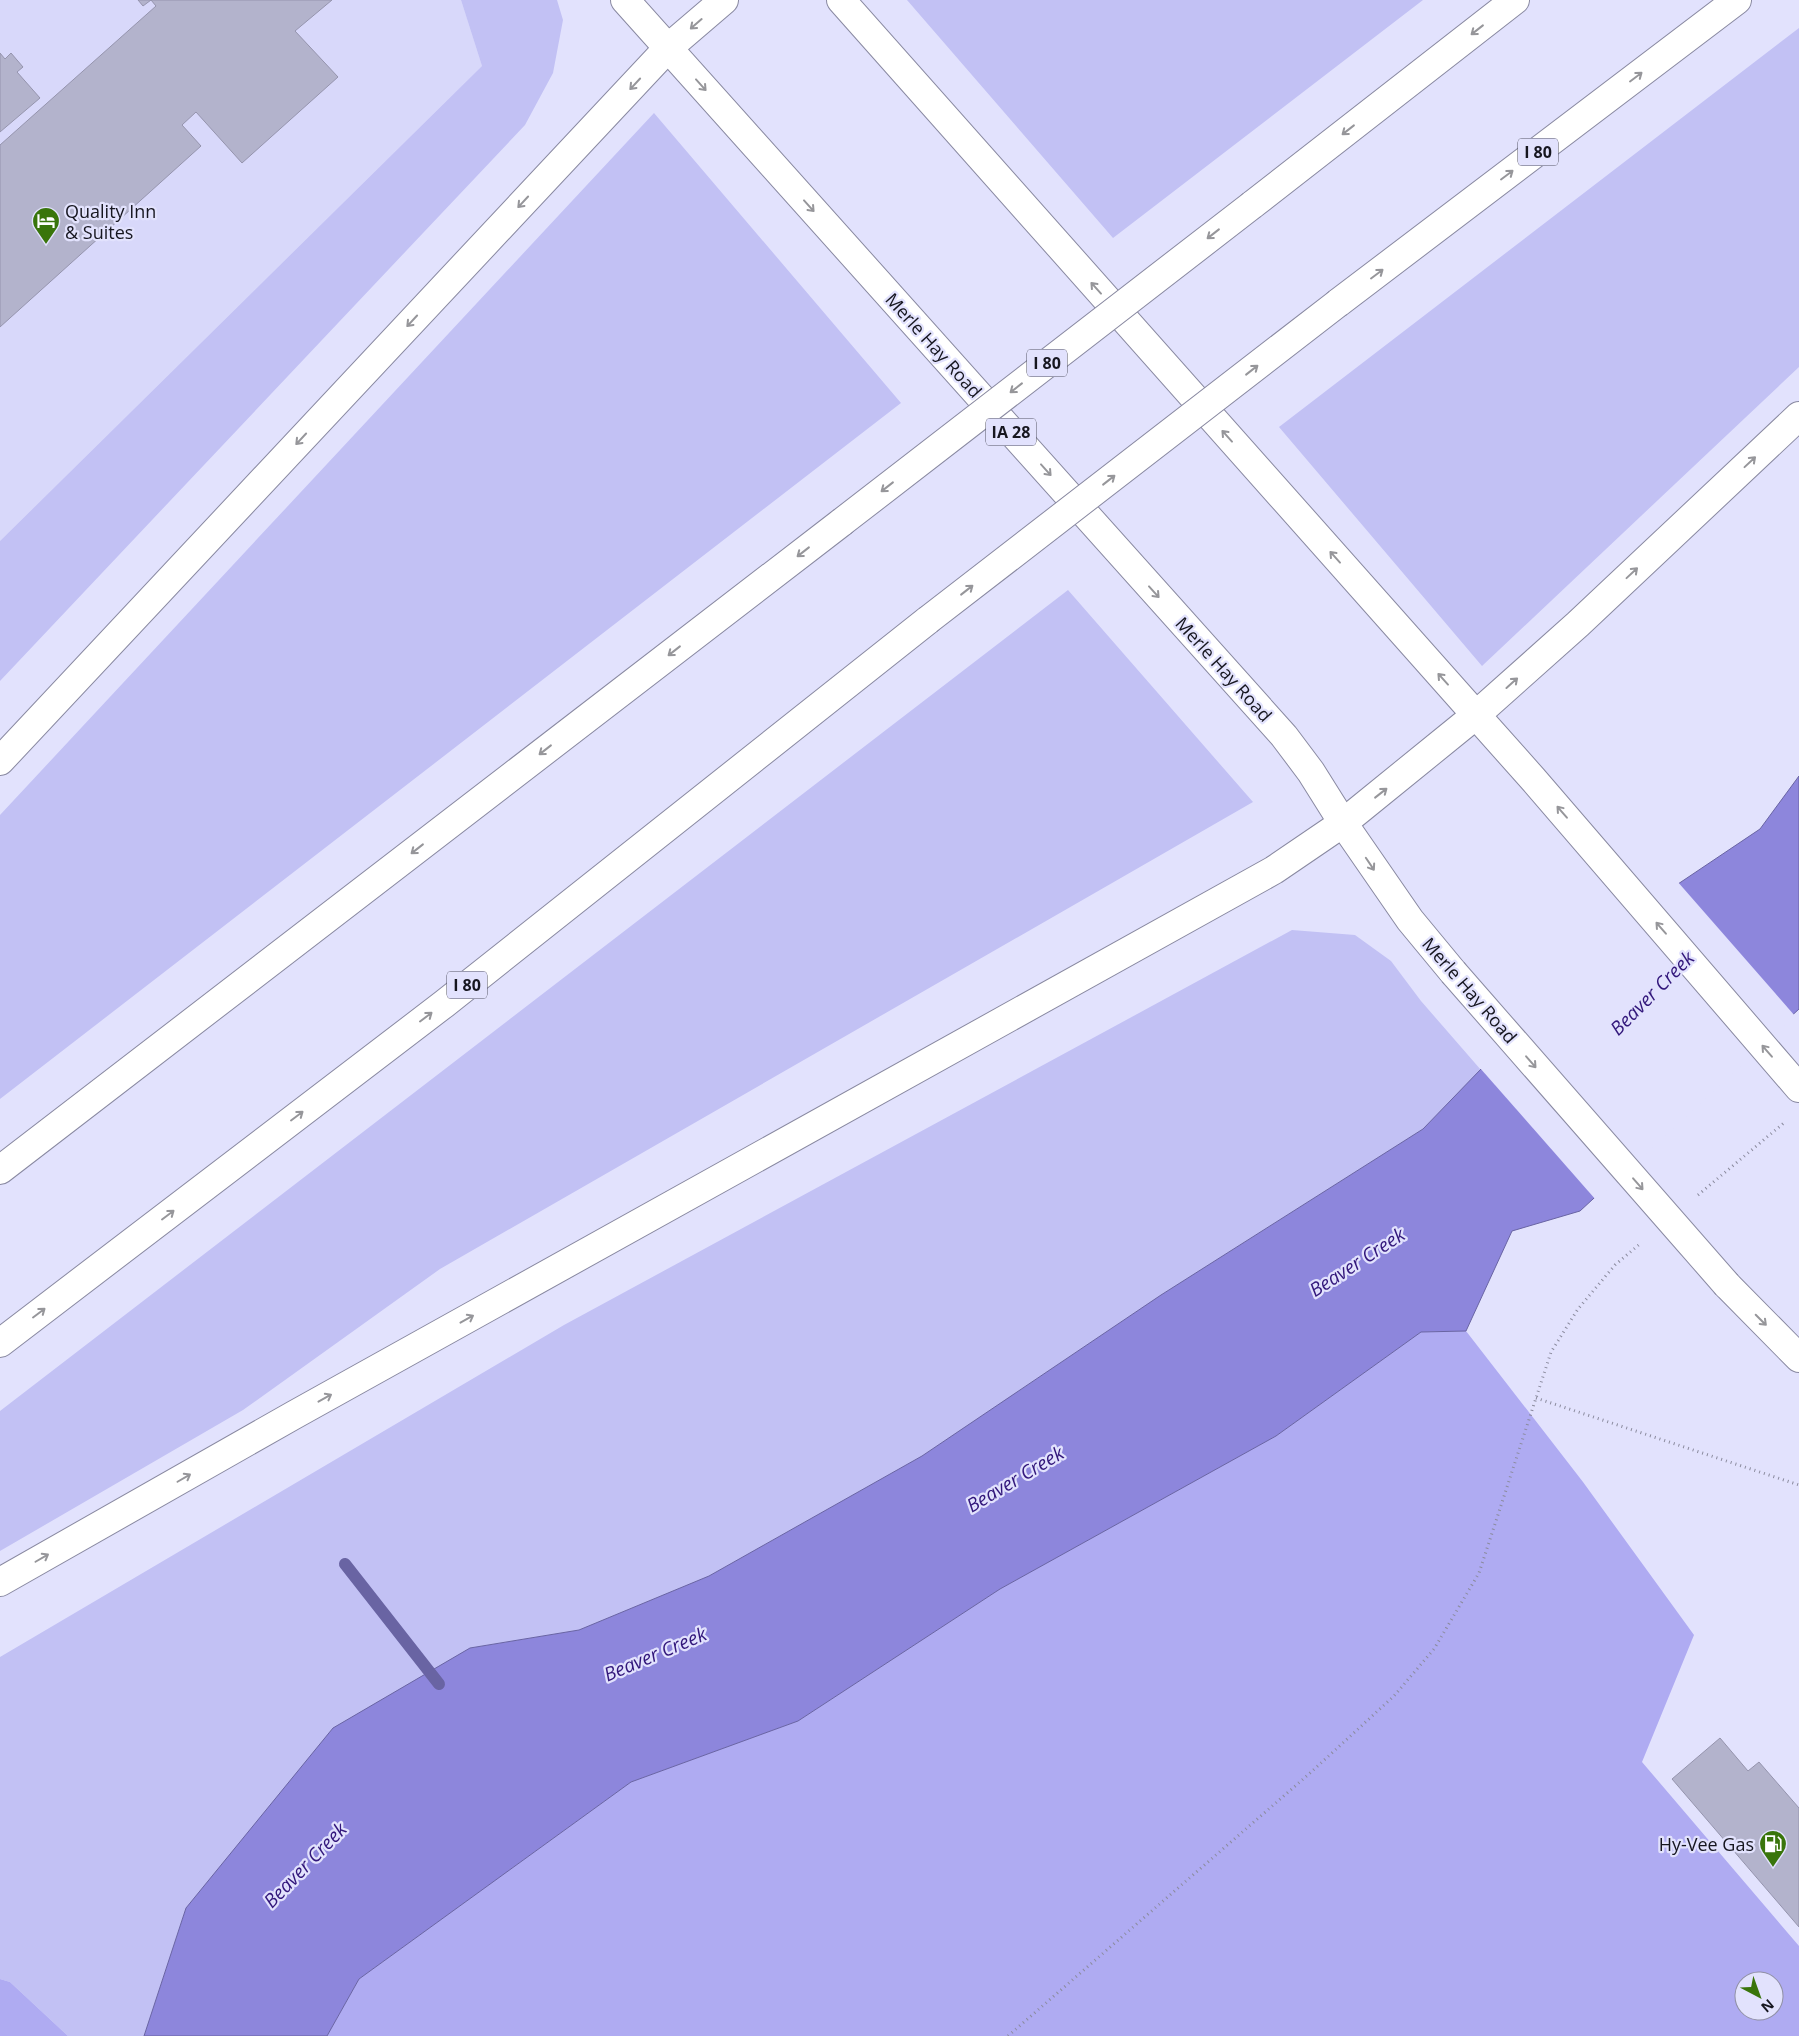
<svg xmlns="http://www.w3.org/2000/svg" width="1799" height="2036" font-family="'Open Sans',sans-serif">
<rect width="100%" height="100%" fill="#e2e2fd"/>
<path fill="#d8d8fa" d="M0 0H461L482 66 0 541Z"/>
<path fill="#c2c1f4" d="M461 0H557L563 20 553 73 525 125 0 681V541L482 66Z
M907 0H1423L1113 238Z
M1799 28V367L1482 666 1279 427Z
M654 113 901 403 0 1099V815Z
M1068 590 1253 802 440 1269 243 1410 0 1551V1411Z
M1292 930 1355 935 1391 961 1421 1001 1481 1070 1423 1129 1161 1295 922 1456 709 1576 579 1630 470 1648 186 1908 144 2036H68L10 1982 0 1979V1657L564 1325Z"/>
<path fill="#afabf2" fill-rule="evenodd" d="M1466 1331 1583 1482 1694 1635 1642 1762 1799 1946V2036H327L359 1979 631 1782 798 1721 1000 1589 1276 1436 1421 1332ZM1744 1981H1774V2011H1744Z
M0 1979 10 1982 68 2036H0Z"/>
<path fill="#8d86dc" stroke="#6964a3" d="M1799 776V1009L1580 1211 1512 1231 1466 1331 1421 1332 1276 1436 1000 1589 798 1721 631 1782 359 1979 327 2036H144L186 1908 333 1728 470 1648 579 1630 709 1576 922 1456 1161 1295 1423 1129 1481 1069 1678 884 1760 829Z"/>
<path fill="#e2e2fd" d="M1677 881 1795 1016 1596 1200 1480 1068Z"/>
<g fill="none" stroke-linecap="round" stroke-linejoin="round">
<path stroke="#6964a3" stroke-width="12" d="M345 1564 439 1684"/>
</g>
<path fill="#b3b3cc" stroke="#9594ad" d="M138 0H332L295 31 338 77 242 163 196 112 182 125 201 146 0 327V145L156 6 151 0 143 6Z
M0 53 5 59 11 53 23 67 17 72 40 98 0 132Z
M1720 1738 1748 1771 1759 1762 1799 1808V1927L1672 1779Z"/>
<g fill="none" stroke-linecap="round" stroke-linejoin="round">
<defs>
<path id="secondary" d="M1476 715 1533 779 1799 1088
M1343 823 1410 920 1453 972
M1727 1285 1799 1358"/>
<path id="primary" d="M625 0 1284 736 1311 772 1343 823
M841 0 1476 715"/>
<path id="highway" d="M1252 205 1515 0
M1338 303 1737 0
M0 761 668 48 724 0
M0 1170 842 522
M0 1343 444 1004 928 620
M0 1582 294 1415 1274 870 1343 823 1476 715 1578 624 1799 416"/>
</defs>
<use href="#secondary" stroke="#8989a1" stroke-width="30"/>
<use href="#primary" stroke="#8989a1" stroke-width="30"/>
<use href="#highway" stroke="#8989a1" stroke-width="30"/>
<path stroke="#8b8b9e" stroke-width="3" stroke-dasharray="1 4" stroke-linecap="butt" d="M1698 1195 1785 1122
M1536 1398 1799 1485
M1008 2036 1309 1774 1394 1696 1434 1649 1479 1573 1551 1352 1578 1309 1615 1265 1641 1243"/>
<use href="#secondary" stroke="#fff" stroke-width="28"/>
<use href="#primary" stroke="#fff" stroke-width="28"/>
<use href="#highway" stroke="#fff" stroke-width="28"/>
<defs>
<path id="secondary-bridge" d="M1453 972 1727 1285"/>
<path id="highway-bridge" d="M842 522 1252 205
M928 620 1338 303"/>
</defs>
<use href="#secondary-bridge" stroke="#8989a1" stroke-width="30" stroke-linecap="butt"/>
<use href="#highway-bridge" stroke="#8989a1" stroke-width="30" stroke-linecap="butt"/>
<use href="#secondary-bridge" stroke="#fff" stroke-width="28"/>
<use href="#highway-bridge" stroke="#fff" stroke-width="28"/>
</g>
<defs><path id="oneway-shaft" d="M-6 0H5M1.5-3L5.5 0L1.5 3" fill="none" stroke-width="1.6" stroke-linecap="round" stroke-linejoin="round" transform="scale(1.25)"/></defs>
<g stroke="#96969a">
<use href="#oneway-shaft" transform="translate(696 24) rotate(139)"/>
<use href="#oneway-shaft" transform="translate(1477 30) rotate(142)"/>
<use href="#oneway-shaft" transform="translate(1636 77) rotate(-37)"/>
<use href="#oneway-shaft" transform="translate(635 84) rotate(133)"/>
<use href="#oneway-shaft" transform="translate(701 85) rotate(48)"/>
<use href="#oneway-shaft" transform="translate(1348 130) rotate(142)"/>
<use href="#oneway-shaft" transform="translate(1507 175) rotate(-37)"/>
<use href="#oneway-shaft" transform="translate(523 202) rotate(133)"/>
<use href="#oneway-shaft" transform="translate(809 206) rotate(48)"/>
<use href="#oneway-shaft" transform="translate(1213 234) rotate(142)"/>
<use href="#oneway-shaft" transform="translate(1377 274) rotate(-37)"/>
<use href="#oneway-shaft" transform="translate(1096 288) rotate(-132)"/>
<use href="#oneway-shaft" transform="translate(412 321) rotate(133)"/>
<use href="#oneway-shaft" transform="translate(1252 370) rotate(-38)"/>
<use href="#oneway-shaft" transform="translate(1016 388) rotate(142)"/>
<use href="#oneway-shaft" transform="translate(1227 436) rotate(-132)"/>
<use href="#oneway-shaft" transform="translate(301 439) rotate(133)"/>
<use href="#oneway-shaft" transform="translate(1750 462) rotate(-43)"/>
<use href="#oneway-shaft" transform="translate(1046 470) rotate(48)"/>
<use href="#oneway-shaft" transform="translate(1109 480) rotate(-38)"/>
<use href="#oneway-shaft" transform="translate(887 487) rotate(142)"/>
<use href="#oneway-shaft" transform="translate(803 552) rotate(142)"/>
<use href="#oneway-shaft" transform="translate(1335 557) rotate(-132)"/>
<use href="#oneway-shaft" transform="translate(1632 573) rotate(-43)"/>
<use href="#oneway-shaft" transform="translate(967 590) rotate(-38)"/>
<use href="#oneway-shaft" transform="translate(1154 592) rotate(48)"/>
<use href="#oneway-shaft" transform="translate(674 651) rotate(142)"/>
<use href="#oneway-shaft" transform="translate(1443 679) rotate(-132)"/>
<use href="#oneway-shaft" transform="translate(1512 683) rotate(-42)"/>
<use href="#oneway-shaft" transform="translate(545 750) rotate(142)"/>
<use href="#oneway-shaft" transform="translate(1381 793) rotate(-38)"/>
<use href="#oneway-shaft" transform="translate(1562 812) rotate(-131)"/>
<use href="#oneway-shaft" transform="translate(417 849) rotate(142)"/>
<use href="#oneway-shaft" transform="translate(1370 864) rotate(56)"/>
<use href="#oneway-shaft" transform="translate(1661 928) rotate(-131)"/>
<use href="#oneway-shaft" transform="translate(426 1017) rotate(-37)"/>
<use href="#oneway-shaft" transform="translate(1767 1051) rotate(-131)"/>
<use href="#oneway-shaft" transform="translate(1531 1062) rotate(49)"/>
<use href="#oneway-shaft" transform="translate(297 1116) rotate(-37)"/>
<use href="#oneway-shaft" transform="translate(1638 1184) rotate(49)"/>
<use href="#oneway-shaft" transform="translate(168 1215) rotate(-37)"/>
<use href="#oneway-shaft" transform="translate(39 1313) rotate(-37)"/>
<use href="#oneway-shaft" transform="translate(467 1319) rotate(-29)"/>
<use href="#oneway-shaft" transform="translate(1761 1320) rotate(45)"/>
<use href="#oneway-shaft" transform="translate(325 1398) rotate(-29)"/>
<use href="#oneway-shaft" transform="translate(184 1478) rotate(-30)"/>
<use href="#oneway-shaft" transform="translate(42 1558) rotate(-30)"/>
</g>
<defs>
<symbol id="hotel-pin" viewBox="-11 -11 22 30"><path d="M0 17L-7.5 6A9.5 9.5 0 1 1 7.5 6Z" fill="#39750b" stroke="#e2e2fd"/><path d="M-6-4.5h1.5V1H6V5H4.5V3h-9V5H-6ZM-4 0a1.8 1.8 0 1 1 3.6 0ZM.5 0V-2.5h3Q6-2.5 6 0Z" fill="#fff"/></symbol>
<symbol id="fuel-pin" viewBox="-11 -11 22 30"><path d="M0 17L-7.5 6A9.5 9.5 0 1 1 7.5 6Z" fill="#39750b" stroke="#e2e2fd"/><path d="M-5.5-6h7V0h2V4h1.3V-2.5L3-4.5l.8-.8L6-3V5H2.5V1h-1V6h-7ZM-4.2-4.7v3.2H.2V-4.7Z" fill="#fff"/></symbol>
</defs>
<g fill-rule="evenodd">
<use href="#hotel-pin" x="30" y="205" width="32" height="43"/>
<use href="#fuel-pin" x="1757" y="1828" width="32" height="43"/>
</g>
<g text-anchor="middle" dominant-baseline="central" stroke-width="4.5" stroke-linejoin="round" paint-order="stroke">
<g fill="#e2e2fd" stroke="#535362" stroke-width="1">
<rect x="1518" y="138.5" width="40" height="27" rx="4"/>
<rect x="1027" y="349.5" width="40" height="27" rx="4"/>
<rect x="986" y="418.5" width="50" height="27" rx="4"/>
<rect x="447" y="971.5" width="40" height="27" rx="4"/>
</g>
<g font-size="16" font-weight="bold" fill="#16161f">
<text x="1538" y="152">I 80</text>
<text x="1047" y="363">I 80</text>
<text x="1011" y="432">IA 28</text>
<text x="467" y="985">I 80</text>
</g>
<g font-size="18" fill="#16161f" stroke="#e2e2fd" text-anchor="start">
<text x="65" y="211">Quality Inn<tspan x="65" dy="21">&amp; Suites</tspan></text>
<text x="1754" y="1844" text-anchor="end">Hy-Vee Gas</text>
</g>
<g font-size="18" fill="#16161f" stroke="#e2e2fd">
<text transform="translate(934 345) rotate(48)">Merle Hay Road</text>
<text transform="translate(1224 669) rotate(48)">Merle Hay Road</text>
<text transform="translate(1470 990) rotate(49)">Merle Hay Road</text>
</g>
<g font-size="19" font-style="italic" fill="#32177b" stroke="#e2e2fd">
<text transform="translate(1652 993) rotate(-45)">Beaver Creek</text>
<text transform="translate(1357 1262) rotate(-33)">Beaver Creek</text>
<text transform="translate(1015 1479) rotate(-31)">Beaver Creek</text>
<text transform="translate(655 1654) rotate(-23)">Beaver Creek</text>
<text transform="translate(305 1865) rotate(-46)">Beaver Creek</text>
</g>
</g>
<g transform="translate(1759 1996) rotate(139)"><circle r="24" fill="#e2e2fd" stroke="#9090a4"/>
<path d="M0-4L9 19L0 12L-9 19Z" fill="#39750b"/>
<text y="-8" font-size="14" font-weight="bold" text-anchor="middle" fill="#16161f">N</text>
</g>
</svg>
